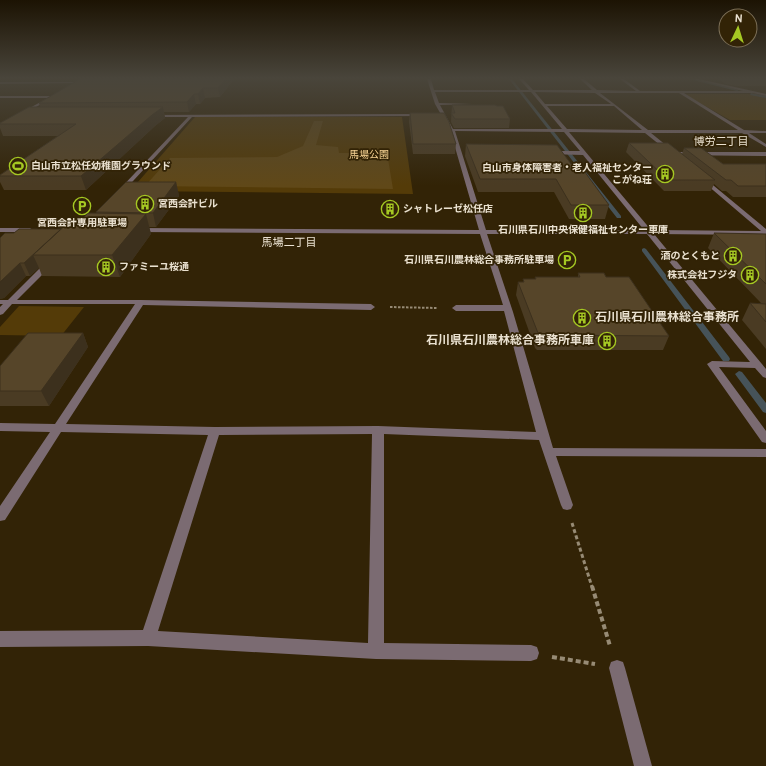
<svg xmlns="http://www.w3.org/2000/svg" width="766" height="766" font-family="Overpass,'Noto Sans JP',sans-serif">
<rect width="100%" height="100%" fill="#322306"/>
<path fill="#543b08" d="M688 94H749L766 98V120H730L686 95Z
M195 117H402L413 194 130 191Z
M19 306 84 307 61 336 0 335V327Z"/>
<path fill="#604818" d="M314 121H323L316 145 338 147 339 153H365L388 159 393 189 145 186 170 158 277 157 303 146Z"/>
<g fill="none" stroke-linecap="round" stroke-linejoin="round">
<path fill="#465359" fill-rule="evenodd" d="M509 79H512L621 216V218H617Z
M689 79H694L739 90 737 91Z
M751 93 766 96V98L750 95Z
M644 248 646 249 729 357 730 359 729 361H723L642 251V249Z
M739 371 742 372 766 403V413L763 412 735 374Z"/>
<path stroke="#978b75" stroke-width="2" stroke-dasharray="2.5 1.5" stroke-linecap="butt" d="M390 307 437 308"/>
<path stroke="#978b75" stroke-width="3" stroke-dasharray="4 2.5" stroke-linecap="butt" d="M572 523 592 587"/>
<path stroke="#978b75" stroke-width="4" stroke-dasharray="5 3" stroke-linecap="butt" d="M592 586 610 646
M552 657 595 664"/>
<path fill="#7b6b72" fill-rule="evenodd" d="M427 79H431L434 90H529L519 79H523L533 90H592L580 79H584L597 90 636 91 620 79H624L640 91H743L693 79H699L766 94V96L753 93H684L744 130 766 131V133H749L766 144V147L742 133H651L672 150 673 151 670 153 645 133 569 132 651 230 761 231 700 179 699 178 702 176 766 229V235L654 234 766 369V378L763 377 755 368 719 367 766 431V443L762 442 707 364 712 361 750 362 647 234H487L513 312 553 448 766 449V457L556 456 573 505 571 509 567 510 563 509 561 505 539 440 384 434V643L531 645 537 647 539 653 537 659 531 661 376 659 148 646 0 647V631L143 630 208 435 61 432 5 520 0 521V506L50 432 0 431V423L55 424 135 304H12L3 314 0 315V307L3 304H0V300H8L47 261H53L54 263 17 300H141L371 304 375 307 371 310 143 305 66 424 215 427 378 426 536 432 504 311H456L452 308 456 305H503L480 234 138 232 135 230 138 228 479 230 450 130 435 104ZM435 92H531L562 129H453L440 105 472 104 439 103ZM535 92 595 93 611 104H545ZM600 93H679L738 130H648ZM547 106H614L642 130 567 129ZM455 131 564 132 580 151H550L548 152V154L583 155 644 230H486ZM372 434 368 643 158 631 219 435Z
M0 82H78L80 83 0 84Z
M0 96H52L54 97 0 127V124L48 98H0Z
M422 114 424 116 192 117 122 193 117 192 188 117H152L150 115Z
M673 152H766V156L671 155 670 154Z
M0 228H30L33 230 30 232H0Z
M617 660 623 662 625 668 652 766H634L609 668 611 662Z"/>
</g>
<path fill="#4a3b23" d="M80 79H234L220 97 205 98 200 104H196L189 112H164L165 118 155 126 86 190H4L0 182V175L58 136H3L0 128V123L40 107 39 103Z
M718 79H766V86H735L726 84Z
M452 105 497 106 510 119 509 128H454L451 122Z
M410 113 456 144 455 154H413L409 122Z
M629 143 682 154 684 148 723 164H766V197H733L726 191H722L714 184 711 191H664L626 152Z
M466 144 571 164 609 205 605 219H569L554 192H478L465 156Z
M176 182 179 196 156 227H149L151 234 120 277 42 276 39 268 30 276H26L4 298 0 299V238L14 233 61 229 97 213 96 212Z
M714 233 766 234V349L742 320 750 303H761L708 248Z
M578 273 606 277 669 336 663 350H537L535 348 516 295 518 282H523V279H535V277H578Z
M83 333 88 347 49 406H0V366Z"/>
<path fill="#3c301d" d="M226 79H234L220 97 218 88Z
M203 88 205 98 200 104 198 94Z
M194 94 196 104 189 112 187 102Z
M163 107 165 118 155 126 86 190 81 176 152 115Z
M176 182 179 196 156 227 153 213Z
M146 214 151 234 120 277 112 255Z
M33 255 39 268 30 276 24 263Z
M20 263 26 276 4 298 0 299V282Z
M83 333 88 347 49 406 41 391Z"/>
<path fill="#564529" stroke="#3c301d" d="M80 79H226L218 88H203L198 94H194L187 102 39 103Z
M452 105H495L497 106H503L510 119H455L451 113H455Z
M29 107H163L152 115 81 176H0V175L76 124H0V123Z
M410 113H444L449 122 456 144H413Z
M629 143H668L715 180H668Z
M466 144 557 145 571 164H579L609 205H571L556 179H480Z
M684 148H701L723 164H766V186H738L731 180H726Z
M126 182H176L153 213 96 212Z
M88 213 146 214 112 255H33L70 221H80Z
M19 229H61L24 263H20L0 282V238L5 233H14Z
M714 233 766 234V284Z
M578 273H604L606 277H629L669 336 540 335 538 333 518 282H524L523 279H536L535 277H580Z
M750 303 766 304V322Z
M28 333H83L41 391H0V366Z"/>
<linearGradient id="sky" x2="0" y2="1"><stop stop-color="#1c1303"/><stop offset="0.42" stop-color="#49453b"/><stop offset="1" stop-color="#49453b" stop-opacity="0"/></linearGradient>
<rect width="766" height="186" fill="url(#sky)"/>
<defs>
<symbol id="stadium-ring" viewBox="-11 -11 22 22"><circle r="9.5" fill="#322306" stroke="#a5c823" stroke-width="1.5"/><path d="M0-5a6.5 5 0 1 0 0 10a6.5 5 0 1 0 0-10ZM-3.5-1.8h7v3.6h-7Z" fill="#a5c823"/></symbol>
<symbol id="building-ring" viewBox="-11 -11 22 22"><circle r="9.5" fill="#322306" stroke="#a5c823" stroke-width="1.5"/><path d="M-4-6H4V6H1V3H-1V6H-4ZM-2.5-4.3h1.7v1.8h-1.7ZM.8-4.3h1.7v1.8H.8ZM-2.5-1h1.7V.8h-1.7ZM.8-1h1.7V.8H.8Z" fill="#a5c823"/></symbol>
<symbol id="parking-ring" viewBox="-11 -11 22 22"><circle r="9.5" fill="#322306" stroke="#a5c823" stroke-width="1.5"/><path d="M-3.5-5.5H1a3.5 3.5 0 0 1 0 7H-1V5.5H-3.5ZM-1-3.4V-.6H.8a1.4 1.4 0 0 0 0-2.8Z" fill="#a5c823"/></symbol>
</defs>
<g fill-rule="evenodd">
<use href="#stadium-ring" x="8" y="156" width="20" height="20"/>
<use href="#building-ring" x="655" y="164" width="20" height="20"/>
<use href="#building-ring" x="135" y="194" width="20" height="20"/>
<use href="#parking-ring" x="72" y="196" width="20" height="20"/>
<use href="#building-ring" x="380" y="199" width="20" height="20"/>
<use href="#building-ring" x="573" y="203" width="20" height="20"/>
<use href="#building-ring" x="723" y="246" width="20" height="20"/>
<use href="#parking-ring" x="557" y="250" width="20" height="20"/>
<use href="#building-ring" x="96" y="257" width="20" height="20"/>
<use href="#building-ring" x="740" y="265" width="20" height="20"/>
<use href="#building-ring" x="572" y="308" width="20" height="20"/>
<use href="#building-ring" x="597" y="331" width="20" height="20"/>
</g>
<g text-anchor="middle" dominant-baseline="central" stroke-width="3.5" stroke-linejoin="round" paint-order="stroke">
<g font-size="10" fill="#f8d495" stroke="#322306">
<text x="369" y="155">馬場公園</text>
</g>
<g font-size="10" font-weight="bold" fill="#eae1d0" stroke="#322306" text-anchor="start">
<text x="31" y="166">白山市立松任幼稚園グラウンド</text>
<text x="652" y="168" text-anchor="end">白山市身体障害者・老人福祉センター<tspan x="652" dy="12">こがね荘</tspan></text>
<text x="158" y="204">宮西会計ビル</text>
<text x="403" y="209">シャトレーゼ松任店</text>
<text x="82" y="223" text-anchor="middle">宮西会計専用駐車場</text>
<text x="583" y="230" text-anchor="middle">石川県石川中央保健福祉センター車庫</text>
<text x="720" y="256" text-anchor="end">酒のとくもと</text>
<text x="554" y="260" text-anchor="end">石川県石川農林総合事務所駐車場</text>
<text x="119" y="267">ファミーユ桜通</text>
<text x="737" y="275" text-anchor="end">株式会社フジタ</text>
</g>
<g font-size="11" fill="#eae1d0" stroke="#322306">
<text x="721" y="142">博労二丁目</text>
<text x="289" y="243">馬場二丁目</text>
</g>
<g font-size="12" font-weight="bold" fill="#eae1d0" stroke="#322306" text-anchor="start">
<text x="595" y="318">石川県石川農林総合事務所</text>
<text x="594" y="341" text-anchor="end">石川県石川農林総合事務所車庫</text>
</g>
</g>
<g transform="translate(738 28) rotate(4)"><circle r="19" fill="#322306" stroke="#7c6f57"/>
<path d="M0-3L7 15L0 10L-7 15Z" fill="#a5c823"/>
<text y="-6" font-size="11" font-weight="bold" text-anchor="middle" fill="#eae1d0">N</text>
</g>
</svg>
